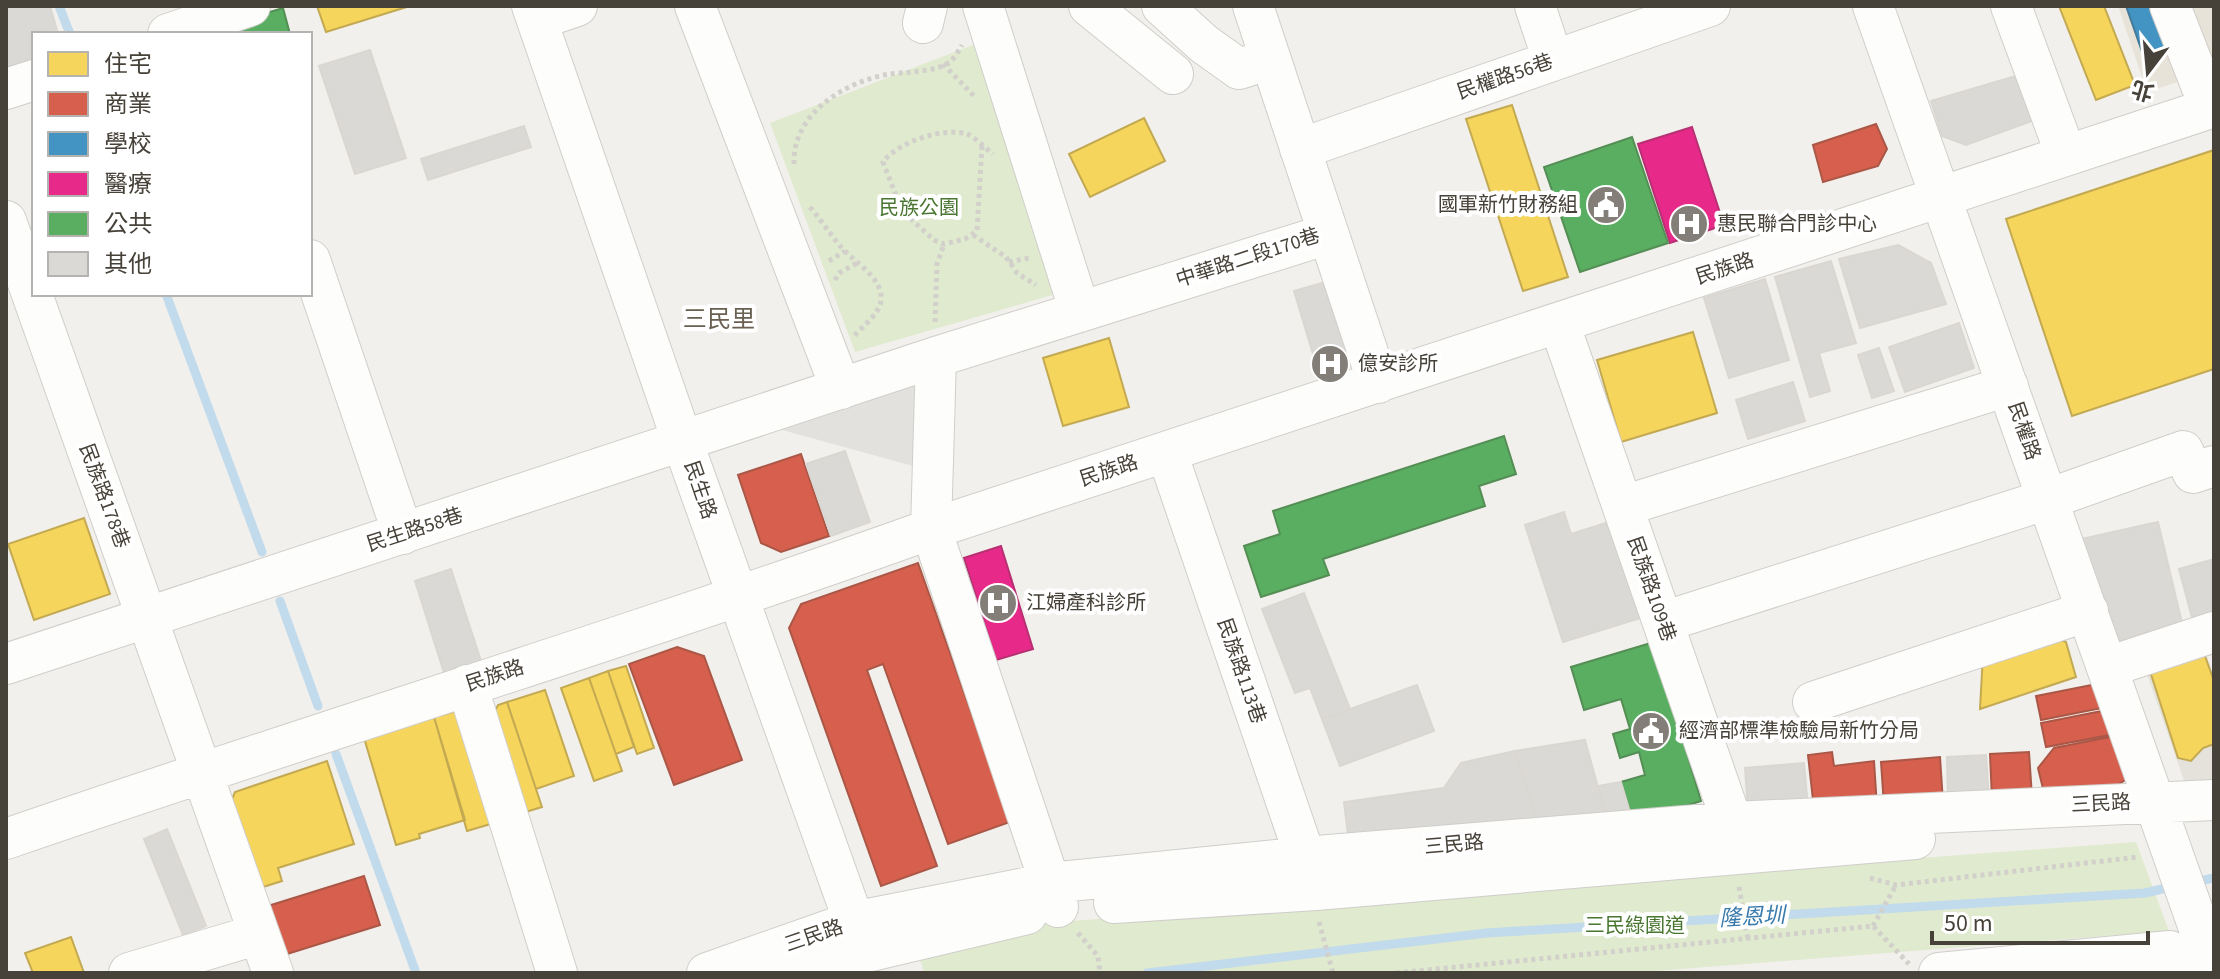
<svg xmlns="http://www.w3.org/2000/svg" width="2220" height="979" font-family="'Source Sans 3','Noto Sans TC',sans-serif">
<rect width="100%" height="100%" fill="#f2f0ec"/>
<path fill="#e5e2db" d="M2202 643 2214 677V791L2188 792 2143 663Z"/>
<path fill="#e8e3d8" d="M2118 6H2214V70L2147 92Z"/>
<path fill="#dfeace" d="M978 43 1066 291 855 352 770 123Z
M2136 842 2169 931 1630 973H924L918 952 1058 922Z"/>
<path fill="#e3e1dd" d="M922 373 913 466 764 425Z"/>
<path fill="#f6d55c" stroke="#c2a952" stroke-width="2" d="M317 6H410L326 32Z
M2059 6H2104L2135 85 2096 100Z
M1512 105 1568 277 1523 291 1466 119Z
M1144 118 1165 161 1090 197 1069 154Z
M2214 150V369L2072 416 2006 219Z
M1693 332 1717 413 1621 442 1597 360Z
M1109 338 1129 407 1063 426 1043 358Z
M84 518 110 594 34 620 8 544Z
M2044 633 2066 642 2076 677 1980 709 1983 654Z
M2205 656 2214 681V744L2203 748 2191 761 2178 758 2148 665Z
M626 666 654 748 637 754 608 671Z
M608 671 634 747 616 754 589 678Z
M589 678 622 771 594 781 561 688Z
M545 690 574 776 536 789 507 702Z
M507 702 542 807 519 814 493 715 498 705Z
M460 710 494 823 467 831 434 717Z
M434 717 465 820 419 834 420 838 396 845 364 738Z
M327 761 354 844 278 868 282 881 263 887 225 815 235 792Z
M71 937 84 973H33L25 953Z"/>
<path fill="#d6604d" stroke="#ab5747" stroke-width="2" d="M1876 124 1887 149 1878 166 1823 182 1813 145Z
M801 454 829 536 781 552 761 543 738 475Z
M918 563 1010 822 948 844 883 664 867 670 937 866 881 886 789 628 801 604Z
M677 647 704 656 742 760 674 785 629 664Z
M2102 683 2107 707 2041 720 2036 696Z
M2107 710 2115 734 2046 747 2041 723Z
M2115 736 2130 777 2106 792 2045 797 2038 768 2054 748Z
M1832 752 1834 766 1874 761 1877 807 1814 809 1808 755Z
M2029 752 2032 797 1992 799 1990 754Z
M1940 757 1943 802 1884 806 1881 762Z
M364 876 380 925 284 955 268 906Z"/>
<path fill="#4393c3" stroke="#447b9a" stroke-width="2" d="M2126 6H2156L2171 51 2145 60Z"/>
<path fill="#e7298a" stroke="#b73072" stroke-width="2" d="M1692 127 1724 225 1670 243 1638 144Z
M1001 546 1033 649 996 660 964 558Z"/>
<path fill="#5aae61" stroke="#548e55" stroke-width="2" d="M283 8 290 34H244L240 21Z
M1632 137 1668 243 1580 272 1544 167Z
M1504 436 1516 474 1479 486 1485 506 1323 559 1329 575 1261 597 1244 546 1280 534 1273 511Z
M1654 642 1701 801 1633 822 1621 782 1645 775 1639 752 1620 758 1613 734 1630 729 1621 699 1584 710 1571 667Z"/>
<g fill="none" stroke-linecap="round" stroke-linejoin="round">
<path stroke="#c1daec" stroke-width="9" d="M59 6 70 34
M166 294 262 552
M280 601 318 706
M336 754 416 973
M2194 882 2214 878
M1147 973 1487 933 2145 893 2175 886"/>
</g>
<path fill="#dbd9d5" stroke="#dad7d2" stroke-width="2" d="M6 6H50L58 34H34V59L6 68Z
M370 50 406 158 355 174 319 66Z
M2016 76 2032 121 1966 145 1942 136 1931 101Z
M524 126 531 147 428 180 421 159Z
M1898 245 1931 263 1946 304 1860 328 1839 259Z
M1831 261 1856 343 1819 353 1830 391 1810 397 1775 277Z
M1765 279 1789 360 1729 378 1704 298Z
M1329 281 1351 354 1316 364 1294 291Z
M1959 323 1974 368 1905 392 1889 347Z
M1879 348 1894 391 1872 398 1858 355Z
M1793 382 1805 421 1748 439 1736 400Z
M845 451 870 522 831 536 806 464Z
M1564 512 1571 534 1609 522 1640 618 1563 642 1525 525Z
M2158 522 2182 623 2117 641 2073 541Z
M2214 559V620L2194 625 2179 569Z
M451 569 483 667 446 679 415 581Z
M1304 593 1350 709 1322 719 1310 688 1295 693 1262 609Z
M1417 685 1434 731 1340 766 1322 719Z
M1585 740 1608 824 1540 828 1515 751Z
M1515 751 1540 828 1349 843 1344 802 1444 788 1461 763Z
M1986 755 1989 800 1948 802 1947 757Z
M1804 763 1808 808 1748 811 1745 768Z
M1621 782 1633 822 1608 824 1598 786Z
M167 829 206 926 183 935 144 839Z"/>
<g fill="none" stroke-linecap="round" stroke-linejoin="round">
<defs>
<path id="minor" d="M532 6 683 443 863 947
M695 6 841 389
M983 6 1080 312
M1089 6 1173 74
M1162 6 1204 44 1239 69 1270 59
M1253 6 1378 383
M1535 6 1553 60
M1873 6 2206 948 2214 967 2138 973
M2011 6 2066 155
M2170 6 2210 108
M538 19 577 6
M923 23 927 6
M168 34 250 6
M6 89 34 80
M1300 149 1710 6
M6 221 273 973
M310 260 403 534
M1559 323 1740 845
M936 357 931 529 1058 907
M1167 453 1313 880
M1623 506 2008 386
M1663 622 2048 499 2183 451 2193 473 2214 466
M6 664 936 357 1328 234
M2108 667 2214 632
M467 685 557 973
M1813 702 2088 611
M6 839C313 733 625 639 931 529L2214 107
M1114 903 1316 890 1915 839
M129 973 259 934
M707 973 852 922 1050 883 1305 857 1733 822 2214 800
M778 973 1027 914
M1939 973 2170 951"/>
</defs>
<use href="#minor" stroke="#d0ceca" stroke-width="42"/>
<path stroke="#d2d0cb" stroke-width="5" stroke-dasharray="4 4" stroke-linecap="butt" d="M943 64 974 96
M982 146 977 231 965 239 944 244 934 240 902 211 883 162C898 142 942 127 967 134 975 137 986 149 993 154
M794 164C792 114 845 81 890 74 907 72 938 72 951 61 955 57 959 50 962 45
M810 207C821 220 830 234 841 247 854 262 884 278 881 301 879 314 863 326 854 336
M973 235 1006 257 1017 273 1036 285
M829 261 845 251
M1009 262 1029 258
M835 280 839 273 857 263
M935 322 937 264 944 244
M1870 878 1896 885 2138 857
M1739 887 1748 940
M1319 922 1333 973
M1873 926 1896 885
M1078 933 1098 956 1100 973
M1396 973 1873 926 1909 964"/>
<use href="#minor" stroke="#fdfdfc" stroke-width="40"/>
</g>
<defs>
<symbol id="civic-disc" viewBox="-11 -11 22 22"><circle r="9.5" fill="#837f78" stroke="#fff"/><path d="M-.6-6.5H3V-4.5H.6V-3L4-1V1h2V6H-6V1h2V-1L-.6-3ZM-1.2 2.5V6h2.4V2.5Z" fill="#fff"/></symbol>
<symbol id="hospital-disc" viewBox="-11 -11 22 22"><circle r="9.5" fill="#837f78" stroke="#fff"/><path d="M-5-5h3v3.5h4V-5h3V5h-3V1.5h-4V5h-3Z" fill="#fff"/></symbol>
</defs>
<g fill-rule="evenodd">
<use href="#civic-disc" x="1584" y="183" width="44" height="44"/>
<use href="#hospital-disc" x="1667" y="202" width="44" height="44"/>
<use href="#hospital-disc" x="1308" y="342" width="44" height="44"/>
<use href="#hospital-disc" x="976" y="581" width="44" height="44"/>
<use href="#civic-disc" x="1629" y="709" width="44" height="44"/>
</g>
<g text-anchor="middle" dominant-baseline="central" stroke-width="8" stroke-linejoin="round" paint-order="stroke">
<g font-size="20" fill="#474239" stroke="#fff">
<text transform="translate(1505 77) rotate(-19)">民權路56巷</text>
<text transform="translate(1248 258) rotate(-18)">中華路二段170巷</text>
<text transform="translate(1725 269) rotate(-18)">民族路</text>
<text transform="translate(2024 431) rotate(71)">民權路</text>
<text transform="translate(1109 471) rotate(-18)">民族路</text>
<text transform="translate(700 490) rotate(71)">民生路</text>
<text transform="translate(104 496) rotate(70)">民族路178巷</text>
<text transform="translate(415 530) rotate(-18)">民生路58巷</text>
<text transform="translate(1651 589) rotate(71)">民族路109巷</text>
<text transform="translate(1241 671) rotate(71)">民族路113巷</text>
<text transform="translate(495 676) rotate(-18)">民族路</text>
<text transform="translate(2101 804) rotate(-3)">三民路</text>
<text transform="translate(1454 845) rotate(-5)">三民路</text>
<text transform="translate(814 936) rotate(-19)">三民路</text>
</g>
<g font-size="20" fill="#474239" stroke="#fff" text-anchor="start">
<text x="1578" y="205" text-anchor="end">國軍新竹財務組</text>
<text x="1717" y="224">惠民聯合門診中心</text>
<text x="1358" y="364">億安診所</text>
<text x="1026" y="603">江婦產科診所</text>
<text x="1679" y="731">經濟部標準檢驗局新竹分局</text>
</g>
<g font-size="20" fill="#497630" stroke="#fff">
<text x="919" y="208">民族公園</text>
<text x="1635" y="926">三民綠園道</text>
</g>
<g font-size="22" font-style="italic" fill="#397aac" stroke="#fff">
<text transform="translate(1752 917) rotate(-3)">隆恩圳</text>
</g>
<g font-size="24" fill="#696051" stroke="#fff">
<text x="719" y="319">三民里</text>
</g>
</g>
<rect width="2220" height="979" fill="none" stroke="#474239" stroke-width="16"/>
<rect x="32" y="32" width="280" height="264" fill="#ffffff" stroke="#b5b3b0" stroke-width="2"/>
<rect x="48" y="52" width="40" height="24" fill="#f6d55c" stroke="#b5b3b0" stroke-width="2"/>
<text x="104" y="72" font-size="24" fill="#474239">住宅</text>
<rect x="48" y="92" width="40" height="24" fill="#d6604d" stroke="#b5b3b0" stroke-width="2"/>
<text x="104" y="112" font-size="24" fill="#474239">商業</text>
<rect x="48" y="132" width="40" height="24" fill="#4393c3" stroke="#b5b3b0" stroke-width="2"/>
<text x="104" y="152" font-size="24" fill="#474239">學校</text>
<rect x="48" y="172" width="40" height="24" fill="#e7298a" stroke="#b5b3b0" stroke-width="2"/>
<text x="104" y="192" font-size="24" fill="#474239">醫療</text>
<rect x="48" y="212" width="40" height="24" fill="#5aae61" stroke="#b5b3b0" stroke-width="2"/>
<text x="104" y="232" font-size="24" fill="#474239">公共</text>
<rect x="48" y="252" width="40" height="24" fill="#dbd9d5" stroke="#b5b3b0" stroke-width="2"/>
<text x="104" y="272" font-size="24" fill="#474239">其他</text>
<g transform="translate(2148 72) rotate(196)" stroke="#ffffff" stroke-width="6" paint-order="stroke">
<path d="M0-6L14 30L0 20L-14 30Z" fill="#474239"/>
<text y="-12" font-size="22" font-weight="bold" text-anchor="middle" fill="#474239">北</text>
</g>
<path d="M1932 931v12h216v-12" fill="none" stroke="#474239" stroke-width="4"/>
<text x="1944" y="931" font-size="24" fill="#474239" stroke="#ffffff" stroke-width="6" paint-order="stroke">50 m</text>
</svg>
